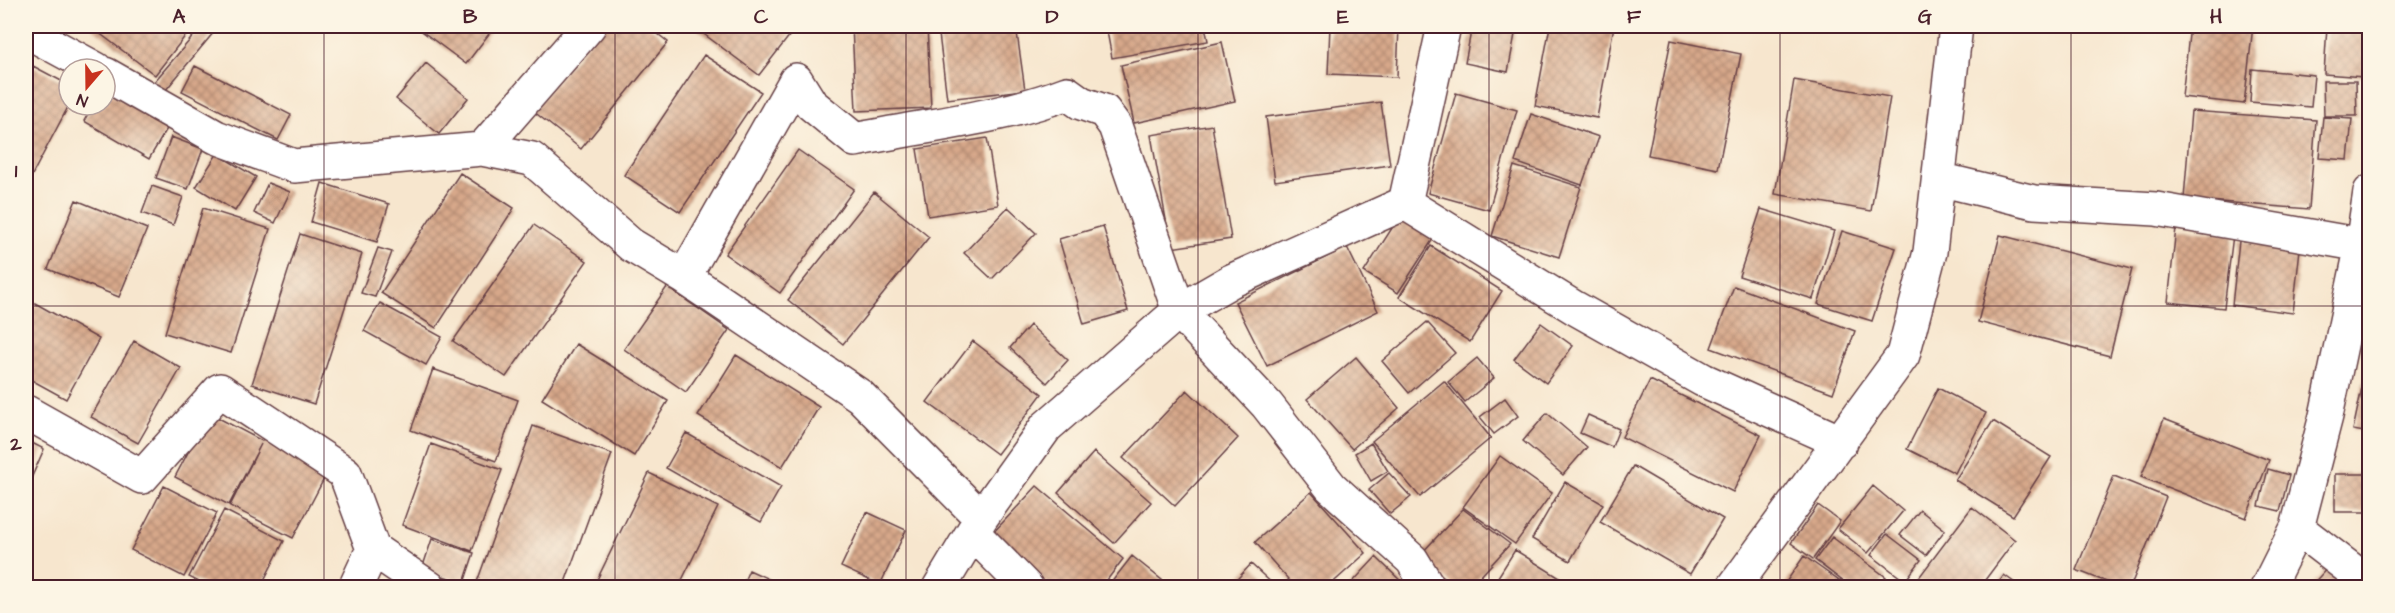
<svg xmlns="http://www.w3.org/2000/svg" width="2395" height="613" font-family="'Architects Daughter',sans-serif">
<defs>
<pattern id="building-cross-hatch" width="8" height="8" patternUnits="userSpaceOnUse" patternTransform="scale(1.5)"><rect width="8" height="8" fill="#d7a88a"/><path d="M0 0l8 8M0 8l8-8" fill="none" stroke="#b08871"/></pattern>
</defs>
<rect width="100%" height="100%" fill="#fcf5e5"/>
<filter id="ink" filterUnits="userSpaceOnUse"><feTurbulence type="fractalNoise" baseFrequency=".0167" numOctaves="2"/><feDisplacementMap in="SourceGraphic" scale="12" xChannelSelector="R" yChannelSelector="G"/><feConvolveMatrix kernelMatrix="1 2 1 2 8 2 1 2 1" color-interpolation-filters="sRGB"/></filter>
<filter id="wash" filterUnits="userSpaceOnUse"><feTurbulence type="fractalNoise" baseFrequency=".008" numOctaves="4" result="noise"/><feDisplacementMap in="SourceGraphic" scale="24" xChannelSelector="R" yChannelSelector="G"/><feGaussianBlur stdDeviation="1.35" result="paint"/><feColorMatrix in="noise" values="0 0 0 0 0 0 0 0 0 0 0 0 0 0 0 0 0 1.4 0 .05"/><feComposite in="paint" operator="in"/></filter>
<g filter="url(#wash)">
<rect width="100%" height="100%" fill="#f7e6ce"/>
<g id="blocks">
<path fill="url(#building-cross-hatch)" d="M90 26H193L155 75Z
M202 26H219L165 91 154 82Z
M415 26H495L466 64Z
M602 26H648L668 42 581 149 533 111Z
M693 26H797L759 75Z
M852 26H927L931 108 856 111Z
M938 26H1016L1025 90 947 99Z
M1106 26H1205L1208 41 1112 58Z
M1330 26H1399L1397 77 1328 74Z
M1472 26H1495L1516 29 1508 72 1465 63Z
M1550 26H1614L1597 118 1535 106Z
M1838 26H1891V32Z
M2190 26H2253L2244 104 2182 97Z
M2327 26H2368L2364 77 2324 74Z
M1671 40 1741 54 1718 169 1648 155Z
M1222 42 1235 101 1134 123 1121 65Z
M704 55 761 92 680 212 624 175Z
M426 63 468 98 439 134 396 99Z
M33 66 69 85V105L31 177 26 174V80Z
M195 66 291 115 278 140 182 91Z
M2252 69 2314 75 2311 107 2250 102Z
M1794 80 1890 97 1871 211 1775 194Z
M2323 81H2356L2357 116H2324Z
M105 90 168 127 149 159 84 121 93 105H105Z
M1456 93 1517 110 1489 210 1428 193Z
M1381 102 1390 165 1275 181 1266 117Z
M2191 111 2316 120 2309 209 2184 199Z
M1531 114 1599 137 1582 185 1515 162Z
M2323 117 2352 119 2348 160 2319 158Z
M1212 125 1231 239 1171 248 1151 135Z
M171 137 203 149 188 189 156 178Z
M987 138 998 205 928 216 917 149Z
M798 150 854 189 780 293 725 254Z
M217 154 256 177 235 211 196 187Z
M1514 166 1581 187 1559 257 1492 236Z
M460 173 514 208 436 328 381 293Z
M268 183 290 192 275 223 254 213Z
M322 183 389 204 377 242 311 222Z
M152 186 183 197 173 225 142 213Z
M874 192 929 237 843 344 788 300Z
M76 200 147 229 119 297 48 269Z
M1008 207 1036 233 992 279 964 253Z
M203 208 270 229 231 353 165 333Z
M1761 209 1834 231 1813 299 1739 276Z
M1401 214 1435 236 1398 293 1364 272Z
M534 225 587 261 506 377 453 341Z
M1103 226 1128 311 1084 324 1059 239Z
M2176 228 2233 235 2224 308 2168 302Z
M1842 231 1896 248 1872 321 1818 304Z
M300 234 362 254 314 404 252 384Z
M2000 235 2132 269 2110 356 1978 322Z
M2239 241 2300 249 2293 313 2232 305Z
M1431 246 1502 291 1470 342 1399 297Z
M1347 247 1378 311 1267 366 1235 302Z
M378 248 392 252 375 297 361 293Z
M1734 286 1855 331 1833 393 1711 348Z
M667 287 729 330 686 392 624 349Z
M2369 293H2370V344L2358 341Z
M26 298 99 339 66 399 26 377Z
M380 303 442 337 426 365 364 331Z
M1427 322 1455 353 1409 393 1382 361Z
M1541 323 1573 346 1546 383 1514 359Z
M1030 325 1068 360 1047 383 1010 348Z
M134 341 181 368 138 443 91 417Z
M973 341 1042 394 997 454 927 402Z
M576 344 668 401 634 456 542 399Z
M736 355 819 407 782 467 698 416Z
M1356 357 1399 408 1352 449 1307 399Z
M1477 358 1494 378 1465 402 1448 382Z
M2367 364 2370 365V433L2353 430Z
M433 369 518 400 496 461 411 430Z
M1650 380 1761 435 1733 492 1622 437Z
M1444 381 1491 438 1420 497 1372 441Z
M1938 388 1986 413 1955 473 1907 449Z
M1187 390 1238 438 1175 506 1123 458Z
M1505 398 1518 416 1494 434 1480 417Z
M209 413 262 441 264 437 328 471 293 538 230 506 261 444 229 505 175 477Z
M1547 413 1587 447 1563 475 1523 441Z
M1588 415 1619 429 1612 447 1580 433Z
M2164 419 2269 460 2246 518 2141 477Z
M1993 421 2051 457 2013 516 1955 480Z
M533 426 612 454 563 588H492L477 582Z
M686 433 781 487 761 522 666 468Z
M26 440 44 449 26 490Z
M1371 443 1388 471 1371 481 1355 453Z
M431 444 502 470 472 551 402 525Z
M1094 452 1151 502 1114 543 1058 493Z
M1500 456 1552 493 1515 544 1463 507Z
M1633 466 1723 519 1690 574 1600 522Z
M2268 469 2289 475 2280 511 2259 506Z
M649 473 718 507 678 588H593Z
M1389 473 1411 497 1390 514 1369 490Z
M2335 474H2370V512H2335Z
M2114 476 2166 497 2130 588H2122L2076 570Z
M1565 482 1603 504 1570 561 1532 539Z
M164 486 217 513 184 577 131 550Z
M1037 486 1123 559 1101 588H1046L990 536Z
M1873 486 1903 511 1868 553 1838 529Z
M1311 492 1366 553 1327 588H1296L1255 542Z
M1818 505 1840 521 1813 559 1791 543Z
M1972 507 2015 540 1979 588H1919L1914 584Z
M1463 509 1510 544 1470 588H1456L1420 555Z
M224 510 284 541 260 588H211L189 577Z
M1920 510 1945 530 1926 555 1900 535Z
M867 512 906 530 880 585 841 567Z
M1887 534 1921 560 1905 581 1871 555Z
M1832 537 1886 577 1879 588H1852L1815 560Z
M432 539 474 553 464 583 422 569Z
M1515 550 1576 588H1491Z
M1132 556 1163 581 1158 588H1107Z
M1804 556 1849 588H1782Z
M1376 557 1408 588H1347Z
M1251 564 1277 588H1229Z
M2331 564 2356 588H2309Z
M749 570 788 588H741Z
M2004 575 2022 588H1995Z"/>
</g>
</g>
<g filter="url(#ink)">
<use href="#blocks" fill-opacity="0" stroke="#643d43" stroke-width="1.5"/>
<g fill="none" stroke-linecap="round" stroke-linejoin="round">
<defs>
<path id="street" d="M26 31 96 69
M105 74 216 137 294 166 482 149 532 159 631 245 684 277 860 396 981 518
M482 149 589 26
M1939 179 2034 202 2156 209 2362 245
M1405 203 1575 308 1703 380 1841 442
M1405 203 1444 26
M684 277 796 80 811 104 855 140C926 125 999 119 1067 93L1081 103 1104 111 1115 126 1179 311 1267 405 1331 487 1412 560 1429 588
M26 412 142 477 220 390 345 473 373 549 430 588
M2297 528 2370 584
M973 533 1027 588
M355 588 373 549
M939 588 981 518 1046 427 1179 311 1231 281 1405 203
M1733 588 1903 355 1930 252 1956 26
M2267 588 2297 528 2326 416 2362 245 2370 192"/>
</defs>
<use href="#street" stroke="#643d43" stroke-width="36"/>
<use href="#street" stroke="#fff" stroke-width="33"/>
</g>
</g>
<path fill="none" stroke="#4a1f2b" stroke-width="1.5" stroke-opacity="0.55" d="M324 26V588M615 26V588M906 26V588M1198 26V588M1489 26V588M1780 26V588M2071 26V588M26 306H2370"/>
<rect width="2395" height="613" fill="none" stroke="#fcf5e5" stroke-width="66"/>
<g transform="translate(87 87) rotate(200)"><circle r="28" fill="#fcf5e5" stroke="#b59f9b" stroke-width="1.5"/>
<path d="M0-4.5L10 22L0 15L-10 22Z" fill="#c8321e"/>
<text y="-9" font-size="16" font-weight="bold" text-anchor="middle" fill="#4a1f2b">N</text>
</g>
<rect x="33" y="33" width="2329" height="547" fill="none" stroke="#4a1f2b" stroke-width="2"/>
<g font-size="20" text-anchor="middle" font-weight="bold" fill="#4a1f2b">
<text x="179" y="23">A</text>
<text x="470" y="23">B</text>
<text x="761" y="23">C</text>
<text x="1052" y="23">D</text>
<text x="1343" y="23">E</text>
<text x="1634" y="23">F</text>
<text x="1925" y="23">G</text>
<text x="2216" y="23">H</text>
<text x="16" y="177">1</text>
<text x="16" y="450">2</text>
</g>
</svg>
